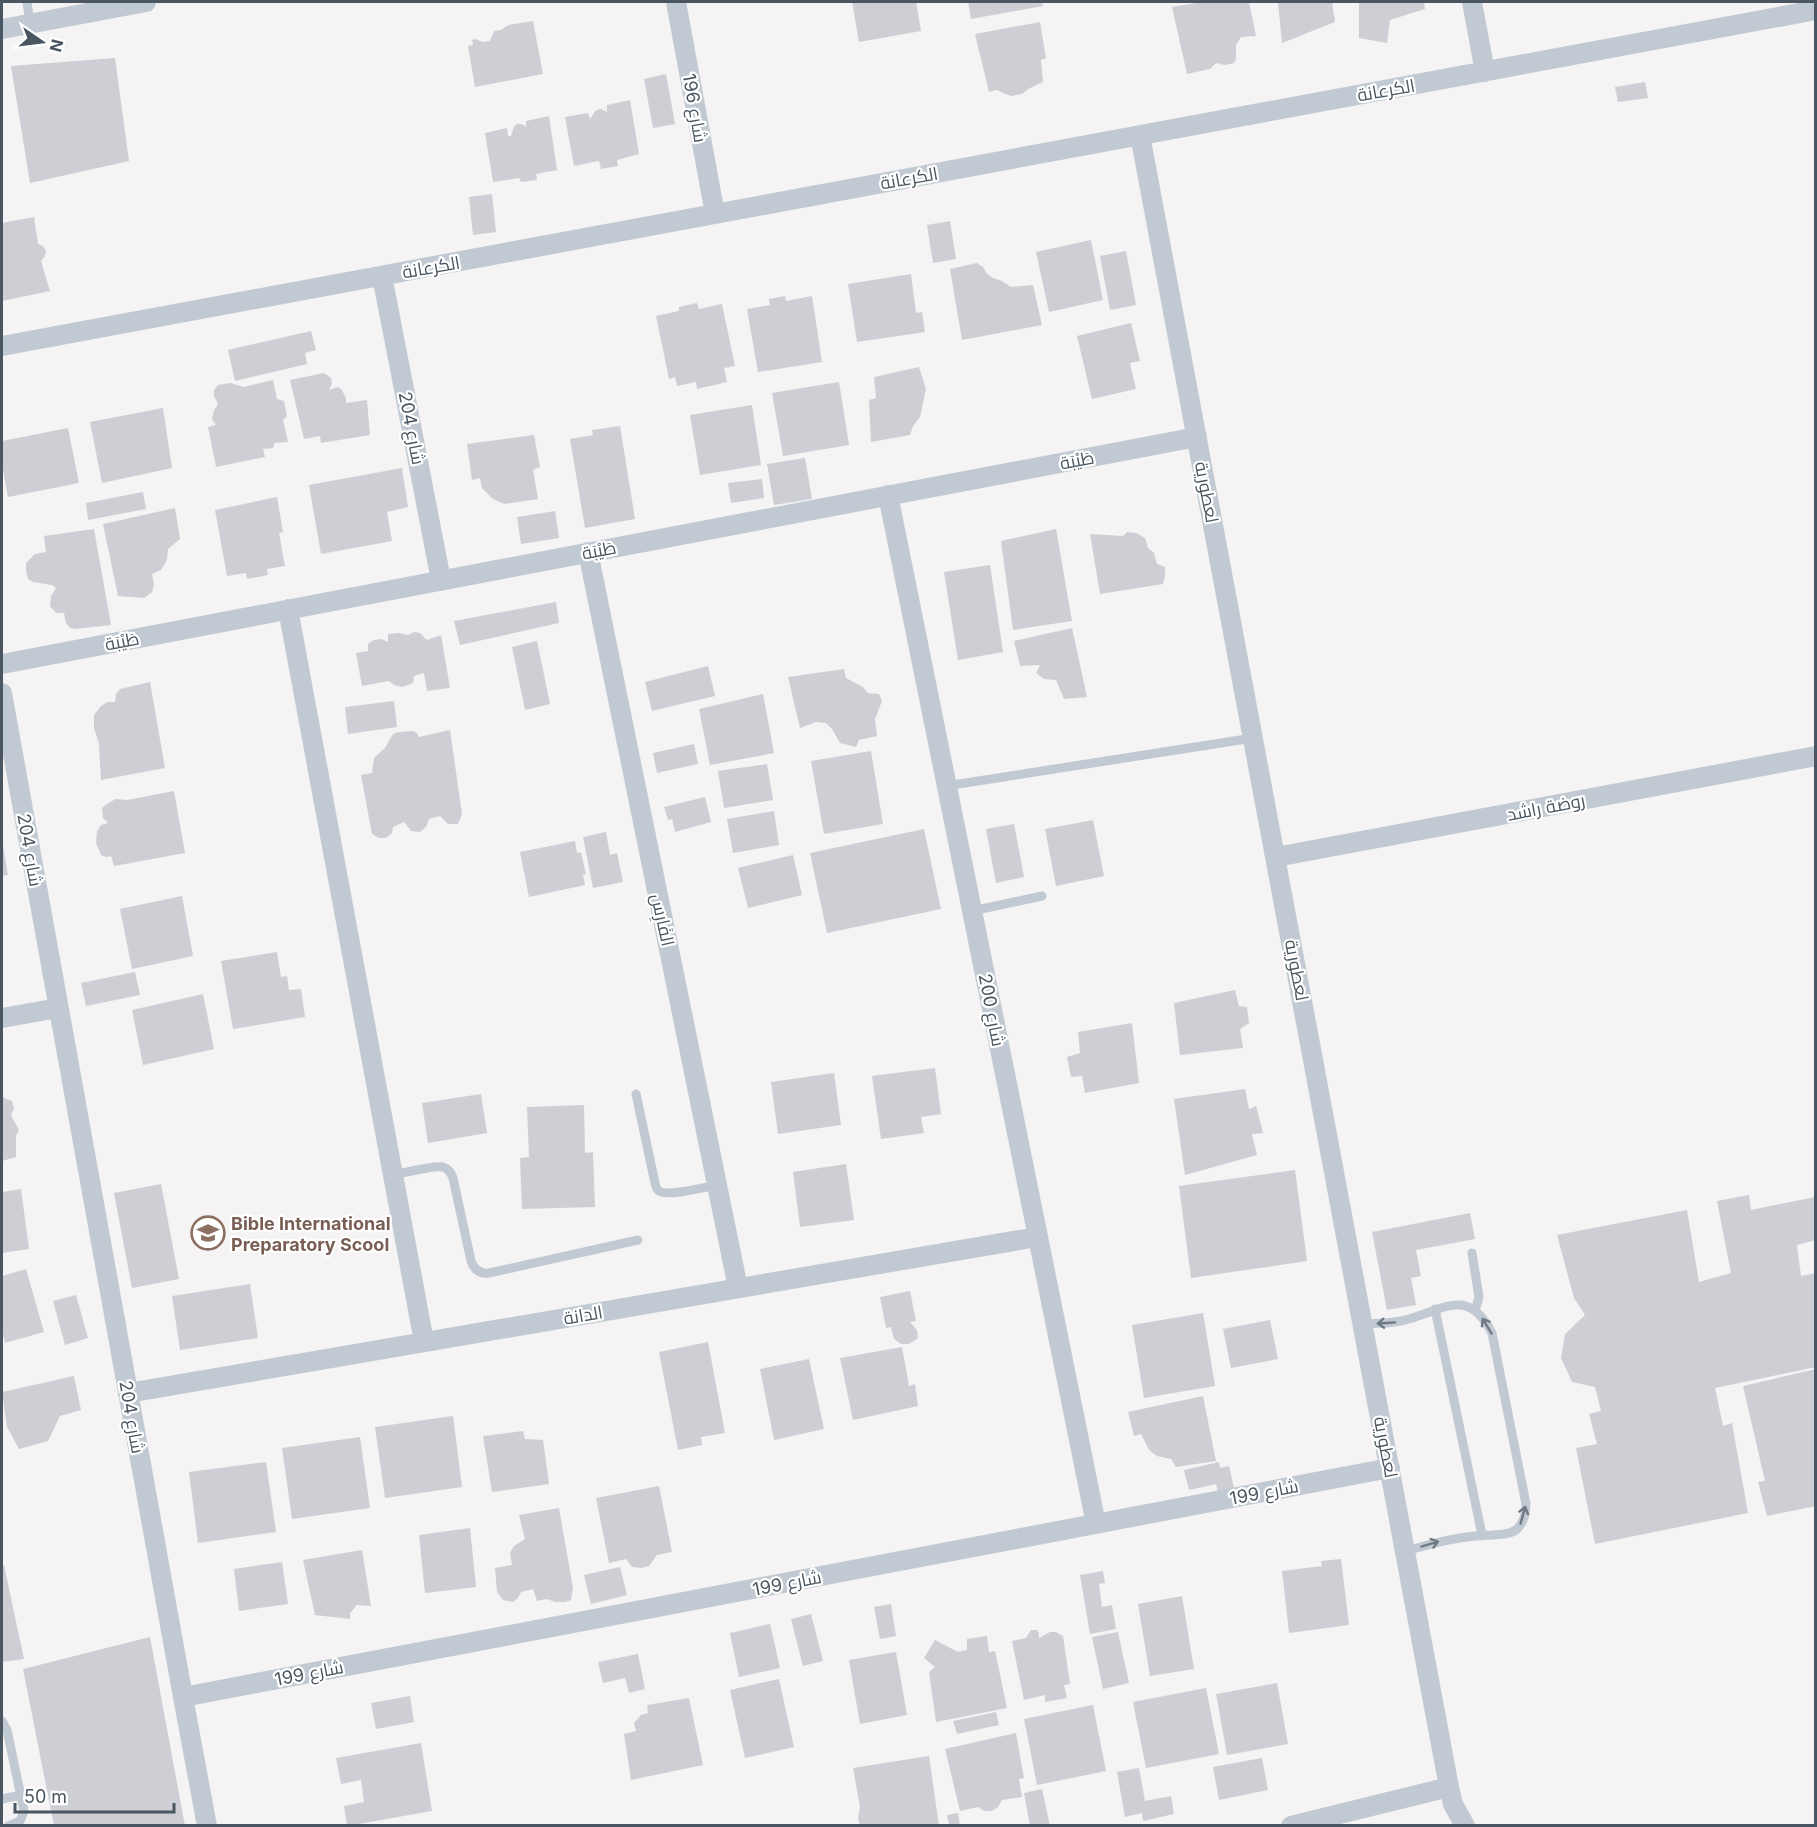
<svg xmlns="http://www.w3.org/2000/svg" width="1817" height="1827" font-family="Inter,Cairo,sans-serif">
<rect width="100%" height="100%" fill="#f5f3f3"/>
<path fill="#cdcfd5" d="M852 2H916L921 31 859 42Z
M968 2H1042L1043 6 971 19Z
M1203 2H1249L1256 36 1241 37 1236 45V59L1234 63 1225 65 1216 63 1210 69 1187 74 1172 7Z
M1278 2H1332L1335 22 1282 43Z
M1359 2H1424L1425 9 1390 20 1387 43 1359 38Z
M533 21 543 74 475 87 468 46 473 45 472 40 475 39 483 42 490 41 494 31 501 30 508 25Z
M1040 22 1046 58 1041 60 1043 82 1028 89 1022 94 1011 96 996 90 989 92 975 34Z
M115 58 129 161 30 183 11 66Z
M666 74 675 124 653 128 644 79Z
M1645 82 1648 98 1618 102 1615 87Z
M630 100 639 154 617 160 618 166 601 169 599 161 574 166 565 117 588 113 590 119 596 110 601 109 607 112V105Z
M549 116 557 170 536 174 537 180 521 182 519 178 493 182 485 133 507 128 508 136H511L514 127 517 124H522L526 127V121Z
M492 194 496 232 473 235 469 197Z
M34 217 38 244 43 246 46 251 45 256 41 261 50 291 2 301V223Z
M950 221 956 259 933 263 927 225Z
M1091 240 1103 300 1049 312 1036 252Z
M1126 251 1136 305 1110 310 1100 256Z
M977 263 983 267 987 274 993 278 1002 281 1011 287 1033 285 1042 325 962 340 950 269Z
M911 274 916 313 922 312 925 332 857 342 848 284Z
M785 296 786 301 812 296 822 362 758 372 747 309 770 305 769 299Z
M697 303 699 309 722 304 735 366 724 368 727 382 697 389 696 382 677 386 675 377 669 379 656 316 679 311V307Z
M1131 323 1140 361 1130 363 1136 389 1092 399 1077 336Z
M311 331 316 350 305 353 307 364 235 381 228 350Z
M919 367 926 389 920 417 913 426 910 435 871 442 869 400 876 398 874 377Z
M324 373 331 378 332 383 329 390 338 387 342 390 346 398V403L367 400 370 435 321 443 320 436 304 439 290 380Z
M273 380 277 399 284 401 287 416 283 420 288 442 274 443 273 448 263 449 265 457 216 467 208 427 216 425 212 419 214 410 218 404 214 396V390L218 385 230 383 244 387Z
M839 382 849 445 783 456 772 393Z
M752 405 761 465 700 475 690 415Z
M163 408 172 468 102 483 90 422Z
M620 426 635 519 585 528 570 439 593 435 592 430Z
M68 428 79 483 8 497 2 464V441Z
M534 435 540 467 533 470 538 499 504 504 493 499 482 488 480 478 472 480 467 444Z
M805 458 812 499 774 505 767 464Z
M402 468 408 507 387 512 392 541 321 554 309 485Z
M762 479 764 498 731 503 728 483Z
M143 492 146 509 88 520 86 503Z
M277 497 283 532 279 533 285 566 267 569 268 575 247 579 246 573 227 576 215 510Z
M175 508 180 539 168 549 167 560 161 570 152 574 154 584 152 592 144 598 118 596 103 524Z
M555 511 559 538 521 544 517 517Z
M94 529 111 625 76 629 70 628 66 623 64 613H56L50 606 51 596 56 588 52 585 33 582 28 579 26 571V563L35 554 46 552 44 536Z
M1056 529 1072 621 1013 630 1001 541Z
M1127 532 1136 533 1145 538 1148 548 1154 553 1157 564 1165 567V575L1163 584 1100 594 1090 534 1123 536Z
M990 565 1003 652 958 660 944 572Z
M556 602 559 623 460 645 454 621Z
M1072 628 1087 697 1064 699 1056 680 1044 679 1036 673 1040 665 1020 666 1014 641Z
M414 632 420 633 427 640 441 635 450 688 427 691 424 673 414 676 413 683 402 687 394 685 389 681 362 686 356 653 368 651V644L374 640 381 639 388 642V634L399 633 408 635Z
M537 641 550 704 525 710 512 647Z
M708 666 715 696 652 711 645 682Z
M844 669 846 678 863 687 868 693 879 694 882 701 875 719 877 736 859 740 856 747 840 743 832 729 826 723 816 722 800 728 788 677Z
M150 682 165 768 101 780 99 744 94 728V715L101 706 108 702H115L116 694 120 689Z
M763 694 774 753 710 765 699 709Z
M394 701 397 727 348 734 345 707Z
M450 730 462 814 458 824H448L440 816 429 819 426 827 420 832 411 831 404 822 393 827 392 833 386 838H379L372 834 361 775 372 773 374 758 385 748 393 734 399 732 412 731 416 732 419 737Z
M694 744 698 764 657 773 653 753Z
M871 751 883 824 824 834 811 761Z
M767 764 773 800 724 808 718 771Z
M174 791 185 853 114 866 111 856 106 857 101 855 96 843 97 831 101 825 108 823 103 818 102 808 110 802 116 799 127 800Z
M705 797 711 822 675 832 672 819 668 820 664 807Z
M774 811 779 845 733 853 727 819Z
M1093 820 1104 876 1056 886 1045 829Z
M1014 824 1024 877 996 883 986 829Z
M924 829 941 909 827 933 810 853Z
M606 832 610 855 617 853 623 882 593 888 583 837Z
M575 841 577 853 581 852 586 874 583 875 585 885 529 897 520 852Z
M3 845 8 875 2 876V846Z
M793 855 802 895 748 908 738 868Z
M182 896 193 956 132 969 120 909Z
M277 952 281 977 287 976 289 990 301 989 305 1017 233 1029 221 961Z
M135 972 140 995 86 1006 81 983Z
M1235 990 1239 1006 1247 1007 1249 1023 1240 1029 1243 1048 1180 1055 1174 1003Z
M203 994 214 1049 143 1065 132 1010Z
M1132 1023 1139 1083 1085 1093 1082 1076 1071 1077 1067 1057 1080 1053 1078 1032Z
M935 1068 941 1114 921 1117 924 1133 881 1139 872 1076Z
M834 1073 841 1125 778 1134 771 1082Z
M1245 1089 1249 1109 1256 1106 1263 1133 1252 1134 1257 1155 1185 1175 1174 1099Z
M481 1094 487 1133 428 1143 422 1103Z
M2 1097 12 1101 14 1109 11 1115 19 1130 16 1136V1157L2 1161Z
M584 1105 585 1153 593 1152 595 1207 522 1209 520 1158 529 1157 527 1107Z
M846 1164 854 1220 800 1227 793 1172Z
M1295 1170 1307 1261 1191 1278 1179 1186Z
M161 1184 179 1279 132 1288 114 1193Z
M21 1189 29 1249 2 1253V1192Z
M1749 1195 1751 1210 1815 1197 1816 1240 1797 1245 1801 1276 1816 1273V1367L1715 1388 1723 1426 1732 1423 1748 1513 1595 1544 1576 1448 1597 1444 1589 1414 1601 1411 1595 1387 1572 1382 1561 1358 1565 1334 1585 1315 1574 1298 1557 1235 1687 1210 1699 1282 1731 1273 1717 1201Z
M1470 1213 1475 1239 1416 1250 1421 1276 1411 1278 1416 1305 1387 1310 1372 1232Z
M26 1269 44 1332 5 1343 2 1329V1276Z
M250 1284 258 1338 180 1350 172 1296Z
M910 1291 916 1321 910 1322 917 1330 918 1338 909 1344H901L894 1339 891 1327 886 1328 880 1297Z
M76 1295 88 1338 65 1345 53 1301Z
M1203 1313 1215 1386 1144 1398 1132 1325Z
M1270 1320 1278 1359 1231 1368 1223 1329Z
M708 1342 725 1433 701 1437 702 1445 678 1450 659 1352Z
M902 1347 909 1386 915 1384 918 1406 853 1420 840 1358Z
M809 1359 824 1429 774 1440 760 1369Z
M1816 1369V1506L1767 1516 1758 1482 1765 1481 1743 1386Z
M74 1376 81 1410 60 1416 48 1441 19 1449 7 1427 2 1392Z
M1203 1396 1216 1461 1176 1467 1171 1459 1157 1456 1149 1450 1141 1434 1134 1436 1128 1412Z
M453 1416 462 1487 385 1498 375 1427Z
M523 1431 525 1439 543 1440 549 1484 492 1492 483 1436Z
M360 1437 370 1508 292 1519 282 1448Z
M266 1462 276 1532 198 1543 189 1472Z
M1219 1462 1220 1468 1229 1466 1234 1488 1218 1492 1216 1484 1189 1490 1184 1470Z
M659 1486 672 1552 657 1555 649 1566 642 1568 632 1567 626 1559 609 1563 596 1498Z
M559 1508 573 1588 571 1600 565 1602H555L547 1599 537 1601 533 1589 521 1592 518 1598 513 1602 503 1600 497 1592 495 1568 512 1565 510 1553 514 1546 525 1539 519 1515Z
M470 1528 476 1587 425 1593 419 1535Z
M362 1550 371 1606 357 1605 350 1613V1619L315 1615 303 1560Z
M1341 1559 1349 1625 1289 1633 1282 1571 1322 1566 1321 1561Z
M282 1562 288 1604 239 1611 234 1569Z
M4 1565 24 1659 2 1662V1566Z
M620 1567 627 1595 591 1604 584 1575Z
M1103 1571 1105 1583 1099 1584 1102 1607 1112 1605 1116 1629 1090 1634 1080 1575Z
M1182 1596 1194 1669 1150 1676 1138 1604Z
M891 1604 896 1636 880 1639 874 1607Z
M811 1614 823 1661 803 1666 791 1619Z
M770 1624 780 1668 739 1677 730 1633Z
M1031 1630H1037L1039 1633V1638L1050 1632H1056L1063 1636 1070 1684 1064 1685 1067 1698 1045 1702V1695L1024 1700 1012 1641 1026 1638Z
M1118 1632 1129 1683 1103 1689 1092 1637Z
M987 1636 989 1652 995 1651 1007 1708 936 1722 929 1672 935 1667 924 1658 935 1640 958 1652 967 1650V1639Z
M150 1637 185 1826H54L23 1669Z
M896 1652 907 1715 860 1724 849 1660Z
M638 1654 645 1689 629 1693 625 1678 603 1683 598 1662Z
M779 1679 794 1747 745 1758 730 1690Z
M1277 1683 1288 1744 1227 1755 1216 1694Z
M1206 1688 1219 1754 1146 1768 1133 1702Z
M410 1696 414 1722 376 1729 371 1703Z
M689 1698 703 1765 631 1780 624 1734 636 1731 634 1723 641 1715 648 1713 647 1705Z
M1093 1705 1106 1771 1037 1785 1024 1719Z
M996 1712 999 1725 957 1734 953 1721Z
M1016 1733 1024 1778 1019 1779 1022 1797 1002 1800 998 1807 992 1811H984L978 1807 960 1811 945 1749Z
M421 1743 432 1811 347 1826 344 1806 364 1802 361 1780 341 1784 336 1758Z
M929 1756 939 1826H860L858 1819 860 1807 853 1768Z
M1262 1758 1268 1790 1219 1800 1213 1767Z
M1139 1768 1145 1801 1171 1796 1174 1814 1143 1821 1142 1813 1125 1817 1117 1772Z
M1042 1789 1050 1826H1030L1024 1793Z
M958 1813 960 1826H945L949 1824 947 1815Z"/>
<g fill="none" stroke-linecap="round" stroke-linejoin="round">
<path stroke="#c1cad2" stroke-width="9" d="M27 2 30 23
M946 786 1253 738
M972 911 1042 896
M636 1094 655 1183C656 1186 656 1189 659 1191 667 1197 706 1187 717 1185
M393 1175C404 1173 434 1165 443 1167 449 1169 451 1173 453 1178L471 1261C474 1270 480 1274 489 1273L638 1240
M1472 1253 1479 1297 1475 1311
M1435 1309 1482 1535
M1363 1324C1378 1323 1394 1324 1409 1319 1445 1309 1468 1287 1492 1333L1526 1504C1526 1514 1524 1523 1516 1530 1509 1535 1501 1534 1493 1535 1459 1536 1438 1542 1406 1551
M2 1721 7 1730 24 1811 20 1821 8 1826
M2 1799 21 1795"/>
<path stroke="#c1cad2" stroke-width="20" d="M676 2 715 214
M1472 2 1485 72
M2 29 146 2
M1140 135 1449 1787 1453 1804 1465 1826
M382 276 441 580
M2 346 1816 10
M888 495 1096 1524
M588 552 738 1288
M288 609 424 1342
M2 664 1197 437
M2 693 183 1697 207 1826
M1276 857 1816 756
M2 1018 58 1008
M128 1393 1037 1237
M183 1697 1390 1468
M1291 1826 1449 1787"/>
</g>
<defs><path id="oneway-shaft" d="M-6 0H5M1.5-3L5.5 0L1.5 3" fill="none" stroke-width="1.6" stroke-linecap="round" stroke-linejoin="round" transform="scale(1.5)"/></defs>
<g stroke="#6e7983">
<use href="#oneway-shaft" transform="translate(1386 1323) rotate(176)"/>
<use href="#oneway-shaft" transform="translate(1487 1326) rotate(-121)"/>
<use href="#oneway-shaft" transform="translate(1523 1515) rotate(-74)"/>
<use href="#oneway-shaft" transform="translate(1430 1544) rotate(-17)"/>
</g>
<defs>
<symbol id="school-ring" viewBox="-11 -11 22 22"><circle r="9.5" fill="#fff" stroke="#8d6e63" stroke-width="1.5"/><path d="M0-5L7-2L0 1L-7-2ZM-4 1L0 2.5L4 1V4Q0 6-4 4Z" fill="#8d6e63"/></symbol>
</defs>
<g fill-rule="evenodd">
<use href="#school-ring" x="189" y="1214" width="38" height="38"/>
</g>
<g text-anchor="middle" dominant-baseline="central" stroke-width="4.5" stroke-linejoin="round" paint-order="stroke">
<g font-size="18" fill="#4a5661" stroke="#fff">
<text transform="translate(1386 90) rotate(-10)">الكرعانة</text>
<text transform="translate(695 108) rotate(80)">شارع 196</text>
<text transform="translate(909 178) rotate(-10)">الكرعانة</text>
<text transform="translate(431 267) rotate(-10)">الكرعانة</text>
<text transform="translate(412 428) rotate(79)">شارع 204</text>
<text transform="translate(1077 460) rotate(-11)">طَيْبَة</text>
<text transform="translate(1207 492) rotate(79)">لعطورية</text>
<text transform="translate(599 550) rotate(-11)">طَيْبَة</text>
<text transform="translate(122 641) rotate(-11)">طَيْبَة</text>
<text transform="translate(1546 807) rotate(-11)">روضة راشد</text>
<text transform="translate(30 850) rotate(80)">شارع 204</text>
<text transform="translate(663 920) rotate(78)">الفَارِس</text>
<text transform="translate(1297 970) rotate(79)">لعطورية</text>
<text transform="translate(992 1010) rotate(79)">شارع 200</text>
<text transform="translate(583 1315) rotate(-10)">الدانة</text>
<text transform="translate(132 1417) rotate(80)">شارع 204</text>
<text transform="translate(1386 1447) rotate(79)">لعطورية</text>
<text transform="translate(1264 1492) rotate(-11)">شارع 199</text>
<text transform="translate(787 1583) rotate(-11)">شارع 199</text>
<text transform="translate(309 1673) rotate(-11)">شارع 199</text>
</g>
<g font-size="18" font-weight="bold" fill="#785e54" stroke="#fff" text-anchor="start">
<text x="231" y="1223">Bible International<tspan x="231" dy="21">Preparatory Scool</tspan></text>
</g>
</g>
<rect width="1817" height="1827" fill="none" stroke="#4a5661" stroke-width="6"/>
<g transform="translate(42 42) rotate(104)" stroke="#ffffff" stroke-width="4.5" paint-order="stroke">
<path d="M0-4.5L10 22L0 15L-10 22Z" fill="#4a5661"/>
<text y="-9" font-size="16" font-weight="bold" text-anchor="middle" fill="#4a5661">N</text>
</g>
<path d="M15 1803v9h159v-9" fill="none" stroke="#4a5661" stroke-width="3"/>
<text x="24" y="1803" font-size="18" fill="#4a5661" stroke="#ffffff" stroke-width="4.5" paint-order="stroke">50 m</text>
</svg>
